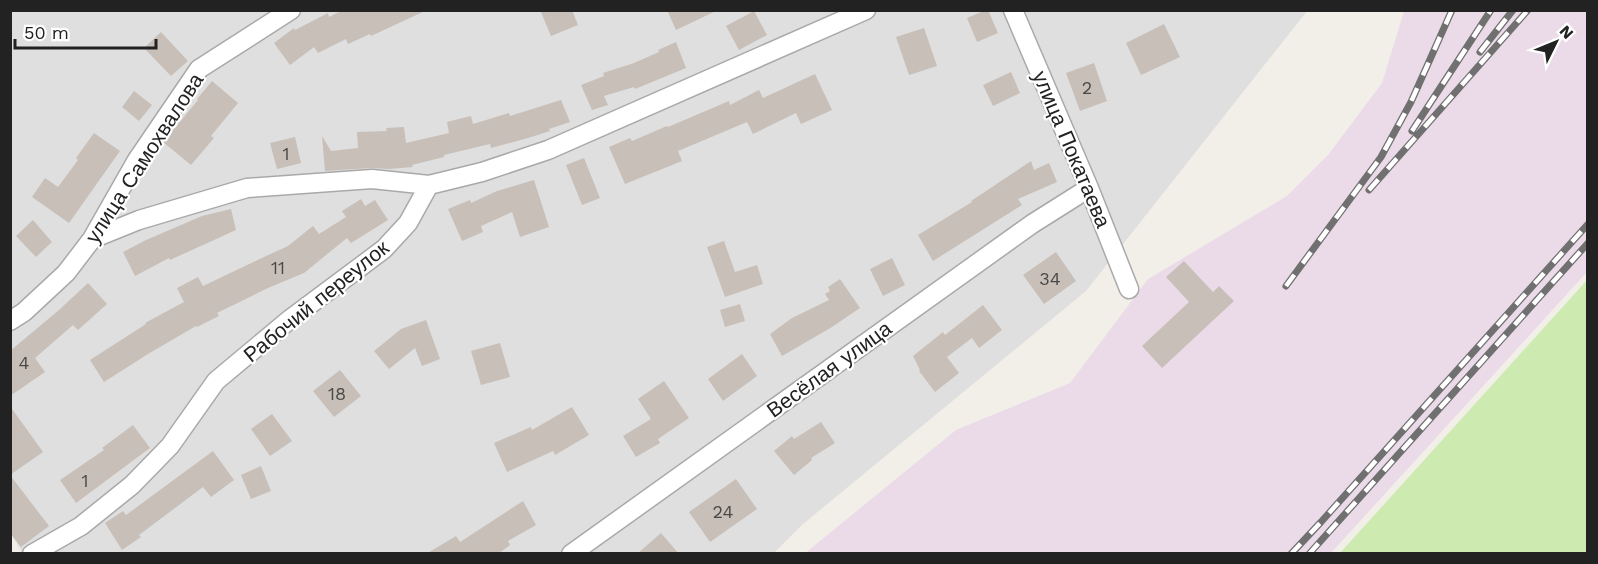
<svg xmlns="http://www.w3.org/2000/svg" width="1598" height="564" font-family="'Work Sans',sans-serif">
<rect width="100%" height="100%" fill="#f2efe9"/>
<path fill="#e0dfdf" d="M11 11H1307L1086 291 803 524 774 553 23 554 11 534Z"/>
<path fill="#ebdbe8" d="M1404 11H1587V272L1331 553 804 554 956 430 1070 383 1148 279 1287 196 1328 155 1382 83Z"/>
<path fill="#cdebb0" d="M1587 280V553H1340Z"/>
<path fill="#c7bfb8" d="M343 10H427L371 36 370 34 348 44 346 39 318 53 314 47 290 65 274 43 294 28 295 30 328 13 329 17Z
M540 10H572L578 25 551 36Z
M667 10H718L676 30Z
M986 10H988L998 33 977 42 967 18Z
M754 11 767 35 739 50 726 26Z
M1164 24 1180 57 1141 75 1126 43Z
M924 28 937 66 909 75 896 37Z
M161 32 188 61 171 76 144 48Z
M676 42 686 68 635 89 634 87 604 96 608 105 592 110 581 85 604 76 603 73 634 63 659 52 658 50Z
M1094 63 1107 101 1080 111 1066 73Z
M1011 72 1020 93 993 106 983 85Z
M815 74 832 110 801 124 796 113 753 134 747 122 678 151 682 161 625 184 609 147 630 138 632 141 667 126 668 127 729 101 730 105 759 90 763 98Z
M212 81 238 103 211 136 214 138 191 165 163 142 198 100 197 99Z
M134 91 152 105 139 121 122 107Z
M561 100 570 122 549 129 550 131 528 138 491 148 490 144 444 155V157L412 165 413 167 389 169 371 168 325 171 322 136 331 151 358 148 357 132 387 131 386 128 404 127 406 143 449 133 447 122 471 116 473 124 509 113 510 116Z
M94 133 120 151 69 223 32 197 45 178 58 187 78 160 76 158Z
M295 137 301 163 277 169 270 143Z
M584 158 600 198 582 205 566 165Z
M1031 161 1034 170 1049 163 1057 182 1018 199 1022 205 933 261 918 235 972 202 971 201Z
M534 180 549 227 520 237 512 212 481 226 483 232 462 241 448 209 470 200 471 203 497 191Z
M361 199 365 206 375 200 388 220 351 243 347 238 304 273 268 288 217 313 219 316 197 327 196 326 148 354 104 382 90 360 146 324 145 323 184 302 177 288 198 277 203 286 264 257 288 246 313 226 319 234 346 217 342 211Z
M231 209 236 230 170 260 169 258 135 276 123 252 146 240 202 216Z
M33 220 52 242 36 257 16 236Z
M724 241 735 272 757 265 763 284 725 297 707 247Z
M1056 252 1076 281 1044 304 1023 275Z
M892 258 905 285 883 296 870 269Z
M1184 261 1213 292 1219 286 1234 301 1162 368 1142 346 1189 302 1166 277Z
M840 279 860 308 832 327 782 356 770 334 792 318 829 300 825 294 830 291 828 287Z
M88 283 107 304 78 330 73 325 35 358 45 372 10 396V351L59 310Z
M740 304 745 321 725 327 720 310Z
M983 305 1002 330 979 348 972 338 947 357 959 373 935 392 919 371 920 370 913 356 943 332 945 335Z
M426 320 440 359 422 366 415 348 389 369 374 351 401 329Z
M500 343 510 377 481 385 471 351Z
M742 354 757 376 723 401 708 379Z
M340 370 361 396 334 417 313 391Z
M664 381 689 418 658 439 660 443 636 457 623 436 651 419 638 399Z
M10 406 43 452 10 475Z
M572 407 589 435 555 455 553 451 507 472 494 443 531 427 532 430Z
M272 414 292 441 270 456 251 429Z
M821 422 835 443 811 458 812 460 794 475 774 451 792 436 794 439Z
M133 425 150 448 76 503 60 480 104 450 102 448Z
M213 451 234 480 211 497 203 487 139 535 141 537 122 550 105 523 123 511 126 515Z
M261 466 271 491 251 499 241 475Z
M10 475 49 526 21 547 10 533Z
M736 479 757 509 710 542 689 512Z
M523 501 536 525 508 541 510 545 498 554H426L456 536 460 542Z
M661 533 679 554H637Z"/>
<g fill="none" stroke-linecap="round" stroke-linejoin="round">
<defs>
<path id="minor" d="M1013 10 1089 188 1129 289
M92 239 139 220 247 188 372 179 429 185
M10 321 24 312 66 273 92 239 137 160 199 69 291 10
M32 554 81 526 132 485 170 446 216 381 289 320 384 249 408 223 429 185 482 172 548 150 866 10
M571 554 1032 224 1089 188"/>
</defs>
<use href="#minor" stroke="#a9a9a9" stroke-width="21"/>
<use href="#minor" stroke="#fff" stroke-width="18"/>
<defs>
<path id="rail" d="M1480 52 1513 10
M1412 131 1491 10
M1369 190 1528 10
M1286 286 1381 157 1411 102 1452 10
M1291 554 1321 522 1588 224
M1309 554 1588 243"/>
</defs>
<use href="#rail" stroke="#707070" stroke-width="7"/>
<use href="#rail" stroke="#fff" stroke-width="4.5" stroke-dasharray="14" stroke-linecap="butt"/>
</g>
<g text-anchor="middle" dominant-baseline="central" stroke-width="4.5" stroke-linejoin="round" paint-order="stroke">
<g font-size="18" fill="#4b4948">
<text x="1087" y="87">2</text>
<text x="286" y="153">1</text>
<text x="278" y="267">11</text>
<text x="1050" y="278">34</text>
<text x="24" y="362">4</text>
<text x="337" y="393">18</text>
<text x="85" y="480">1</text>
<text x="723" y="511">24</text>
</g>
<g font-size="21" fill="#222" stroke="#fff">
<text transform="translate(1072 149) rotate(67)">улица Покатаева</text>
<text transform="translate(144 158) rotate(-57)">улица Самохвалова</text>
<text transform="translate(316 301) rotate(-39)">Рабочий переулок</text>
<text transform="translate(829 369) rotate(-36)">Весёлая улица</text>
</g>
</g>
<rect width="1598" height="564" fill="none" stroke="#222222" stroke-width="24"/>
<g transform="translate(1556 42) rotate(47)" stroke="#ffffff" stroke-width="4.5" paint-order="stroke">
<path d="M0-4.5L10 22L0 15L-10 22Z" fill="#222222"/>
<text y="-9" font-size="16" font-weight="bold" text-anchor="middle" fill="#222222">N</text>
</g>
<path d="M15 39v9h141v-9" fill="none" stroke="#222222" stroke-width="3"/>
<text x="24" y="39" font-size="18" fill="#222222" stroke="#ffffff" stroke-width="4.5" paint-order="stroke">50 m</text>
</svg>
